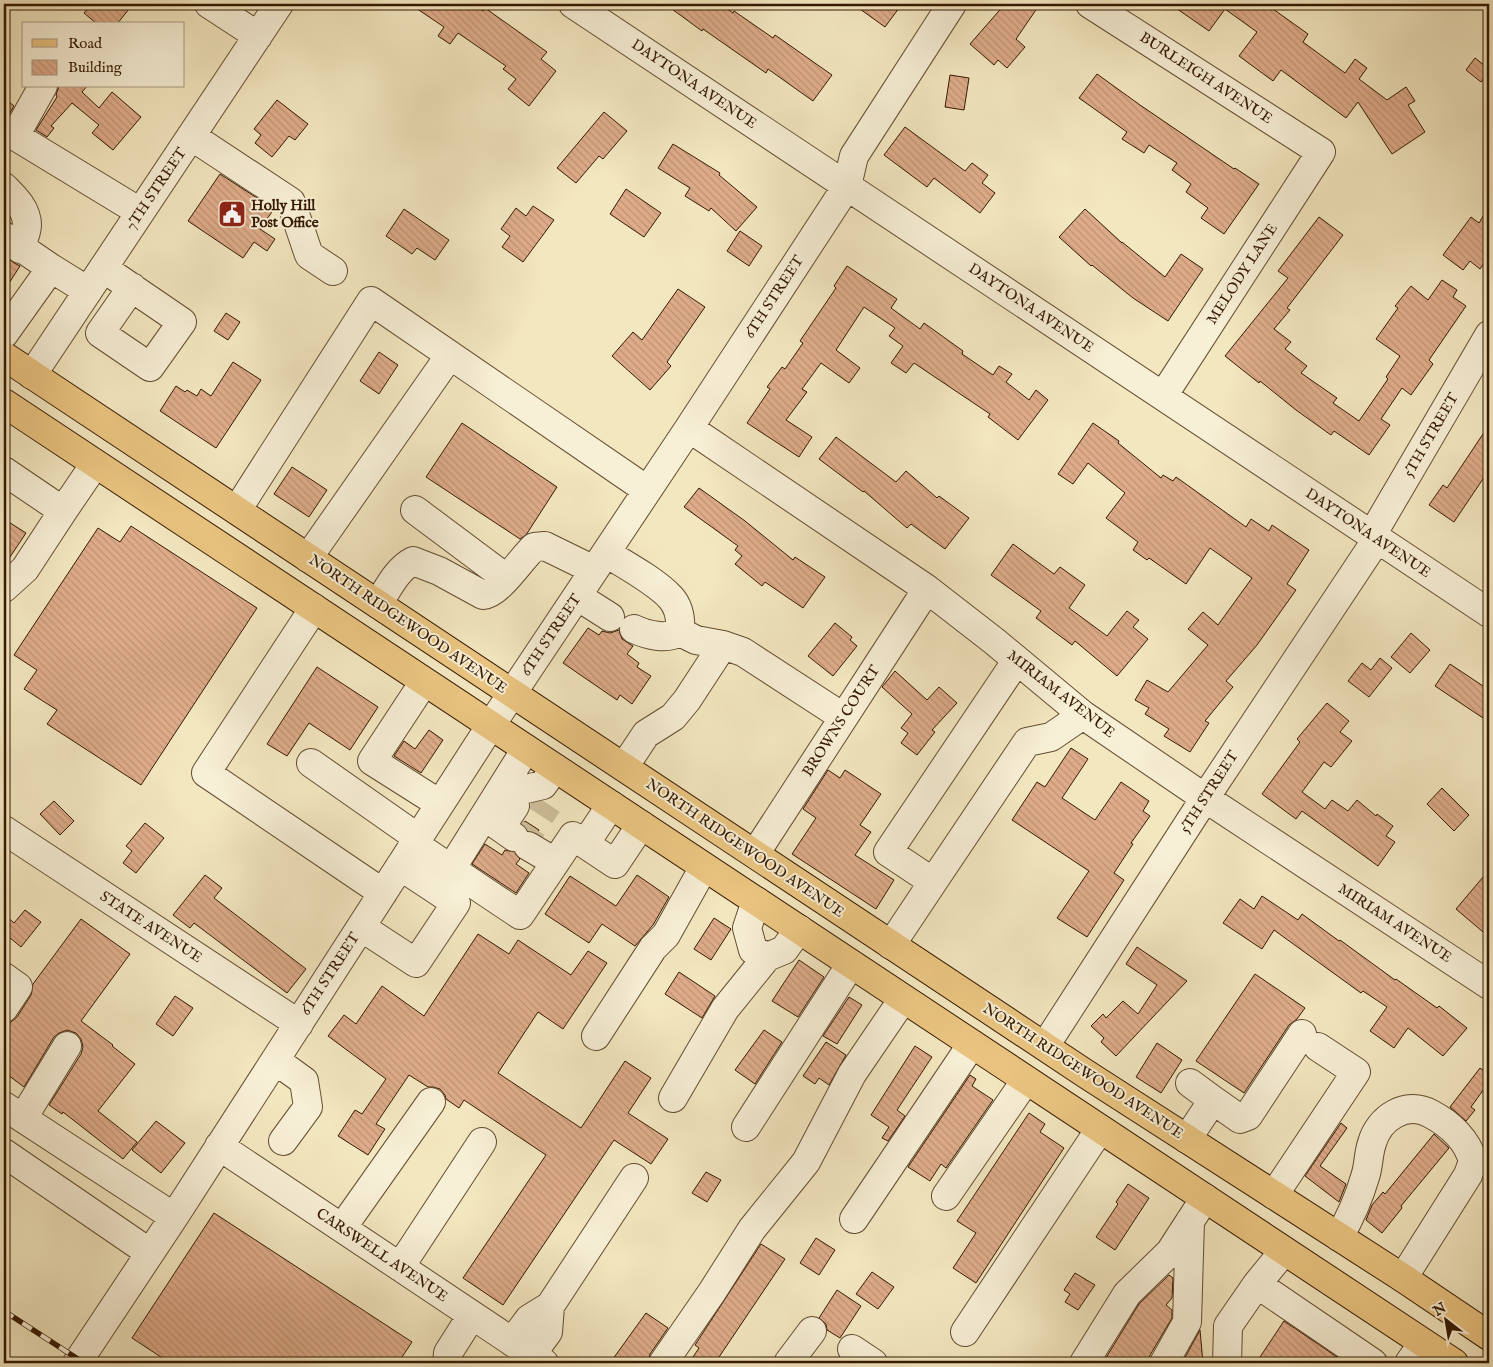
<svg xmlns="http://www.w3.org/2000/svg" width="1493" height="1367" font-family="'IM FELL English',serif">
<defs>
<pattern id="building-back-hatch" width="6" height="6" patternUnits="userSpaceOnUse" patternTransform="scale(1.25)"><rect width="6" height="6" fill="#deac8a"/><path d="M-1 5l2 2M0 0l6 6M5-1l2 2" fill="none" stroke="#bf9375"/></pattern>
</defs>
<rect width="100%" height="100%" fill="#f3e7c0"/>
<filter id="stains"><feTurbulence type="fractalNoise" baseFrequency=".004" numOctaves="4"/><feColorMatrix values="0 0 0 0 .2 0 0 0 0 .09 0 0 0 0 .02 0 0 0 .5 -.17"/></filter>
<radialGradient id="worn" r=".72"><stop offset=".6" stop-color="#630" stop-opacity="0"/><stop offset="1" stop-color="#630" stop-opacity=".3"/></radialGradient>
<path fill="url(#building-back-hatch)" stroke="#351900" d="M92 4H133L117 24H97L84 13Z
M410 4H473L483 11 485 8 547 52 541 59 556 71 529 106 508 89 516 79 503 69 506 66 458 33 450 44 438 36 444 27Z
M665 4H720L733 13 734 11 773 38 775 35 832 75 813 101 768 69 766 73 703 29 702 31Z
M853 4H902L885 27Z
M1005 4H1040L1016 39 1025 47 1007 68 998 60 994 65 970 44Z
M1170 4H1266L1308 34 1303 42 1345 73 1355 59 1367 68 1359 79 1387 100 1406 87 1415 101 1408 105 1425 132 1392 154 1358 102 1346 118 1281 70 1273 81 1239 56 1257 32 1225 9 1209 31Z
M1475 58 1489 69V72L1481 82 1466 70Z
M1097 74 1140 105 1234 169 1235 168 1259 184 1224 234 1201 218 1208 208 1186 192 1191 184 1172 170 1177 163 1149 145 1144 153 1122 139 1127 132 1079 98Z
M950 75 969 78 964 110 945 107Z
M59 86H87L82 92 99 108 112 92 141 117 113 150 92 133 99 125 72 103 51 126 54 128 47 137 36 130 57 97 56 95Z
M4 98 14 106 5 121 4 120Z
M277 100 308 124 295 140 289 136 272 157 255 143 261 135 254 129Z
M604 112 627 131 603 159 599 156 576 183 557 168Z
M905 127 965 171 972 163 988 175 982 183 995 193 980 213 934 178 927 187 884 155Z
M673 144 720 173 719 175 757 207 736 231 711 208 709 211 685 196 690 188 658 168Z
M220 174 274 209 260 229 275 239 267 251 254 242 243 258 188 221Z
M626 189 661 213 644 237 610 214Z
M533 206 554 220 523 262 502 247 510 236 501 229 516 208 526 216Z
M1489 206V256L1480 269 1470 261 1463 270 1443 255 1471 217 1479 223Z
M404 209 449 240 435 260 417 248 412 254 386 236Z
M1085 209 1122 243V242L1165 277 1181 254 1203 269 1168 321 1133 298 1092 265 1091 266 1059 237Z
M1319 217 1343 235 1287 308 1290 310 1274 329 1291 342 1285 349 1307 366 1301 373 1337 398 1333 403 1359 421 1388 379 1386 377 1400 356 1376 339 1398 308 1395 306 1411 286 1428 300 1442 280 1457 290 1453 297 1466 306 1429 360 1433 364 1411 395 1402 388 1381 419 1390 425 1369 455 1334 431 1331 435 1296 410 1260 381 1259 383 1225 356 1288 278 1278 271Z
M740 231 762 246 749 266 727 251Z
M4 255 14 263 20 266 4 291Z
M847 266 897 299 891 308 920 329 924 323 963 351 962 354 993 375 999 366 1012 374 1006 382 1029 400 1036 390 1048 400 1018 440 988 417 990 414 914 363 906 373 891 363 903 346 889 336 895 328 864 307 836 350 860 368 849 383 821 363 802 389 807 392 786 420 812 437 799 457 747 423 770 389 767 387 782 367 785 369 803 343 800 341 836 288 834 286Z
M678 289 705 307 667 362 671 366 650 390 612 356 633 332 642 340Z
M226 313 240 322 228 340 214 331Z
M379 352 398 365 379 394 360 381Z
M233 362 261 380 216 448 160 411 176 386 185 392 187 390 197 396 201 389 211 396Z
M462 423 557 487 526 535 520 539 426 477Z
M1093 423 1119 441 1118 443 1161 478 1163 475 1173 481 1176 477 1246 527 1251 519 1269 531 1272 525 1309 550 1287 584 1296 590 1257 645 1226 681 1233 687 1205 721 1209 723 1190 752 1164 736 1169 729 1145 714 1149 708 1135 700 1147 680 1168 692 1208 645 1188 629 1203 612 1218 625 1252 578 1210 548 1186 584 1149 558 1147 560 1133 550 1138 542 1106 518 1125 493 1088 463 1073 484 1058 474Z
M1489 425V470L1454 522 1429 505 1443 485 1447 488Z
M836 437 896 482 906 471 937 498 939 496 969 518 945 549 911 524 907 528 864 491 863 492 819 459Z
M292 467 327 490 309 517 274 494Z
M699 488 745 521 793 560 795 557 825 577 803 608 765 582 762 586 735 564 742 556 735 550 738 546 684 507Z
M4 519 26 533 4 566Z
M131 526 257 608 141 785 47 724 57 710 24 689 37 670 14 655 98 528 120 542Z
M1013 544 1054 574 1060 567 1085 585 1069 608 1107 636 1127 611 1139 620 1133 627 1148 639 1117 676 1075 641 1072 645 1036 618 1041 611 991 575Z
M835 623 852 637 850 640 857 646 833 676 808 656Z
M588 628 599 635 602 631 610 633 619 630 622 639 633 646 627 654 639 663 637 667 651 676 632 704 620 695 617 700 563 663Z
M1411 633 1430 650 1410 673 1391 657Z
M1380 658 1392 668 1369 697 1348 681 1362 663 1371 670Z
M1450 664 1489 690V722L1435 686Z
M317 667 378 707 350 750 309 723 287 756 267 744Z
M895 671 927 700 939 687 957 703 932 730 935 732 917 755 901 743 908 733 901 728 912 714 882 687Z
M1327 703 1349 721 1340 732 1352 741 1331 767 1324 762 1302 792 1325 809 1332 800 1348 811 1357 800 1376 816 1377 814 1393 826 1386 836 1395 842 1378 866 1302 811 1296 819 1262 794 1300 742 1297 739Z
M429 730 443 740 421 773 394 756 404 741 415 749Z
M1071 748 1088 759 1062 798 1095 820 1121 782 1149 801 1143 811 1150 816 1131 843 1133 844 1114 873 1124 880 1087 937 1057 918 1089 871 1012 820 1037 782 1045 787Z
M828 770 840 778 845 770 881 794 860 825 871 832 855 855 894 880 876 909 792 854 816 818 803 809Z
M1442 788 1469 815 1454 831 1427 804Z
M54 801 74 821 60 835 40 814Z
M525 821 539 830 537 833 528 830 523 824Z
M145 823 164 838 136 873 123 863 132 851 126 846Z
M485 844 502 855 505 850 514 852 520 859 516 864 529 873 516 893 472 864Z
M1489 870V937L1456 909Z
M205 875 222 888 214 898 306 969 287 993 194 923 190 928 173 915Z
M637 875 669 897 653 925 635 946 602 924 589 943 545 914 570 876 616 906Z
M1262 896 1298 920 1302 914 1339 941 1340 940 1395 980 1396 979 1437 1008 1439 1006 1467 1028 1443 1056 1408 1028 1394 1048 1370 1031 1387 1007 1363 991 1361 993 1274 930 1262 949 1223 923 1240 899 1254 909Z
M25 910 41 922 21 947 4 933V914L14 923Z
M714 918 731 929 711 960 694 949Z
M81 919 130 954 81 1021 113 1045 112 1046 135 1064 98 1111 137 1142 123 1159 63 1112 62 1114 49 1105 81 1054 83 1047 81 1039 76 1033 67 1030 59 1033 54 1037 24 1087 4 1072V1024L11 1022 17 1017 31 995 33 984Z
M478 934 509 954 518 940 571 975 588 951 607 963 563 1029 538 1012 498 1073 581 1128 625 1061 651 1078 628 1113 668 1139 651 1164 614 1140 503 1305 463 1278 546 1155 464 1100 459 1108 446 1099 445 1095 440 1089 433 1087H428L409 1075 376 1124 385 1129 368 1155 338 1136 355 1110 362 1114 386 1079 328 1036 344 1015 356 1024 382 986 424 1016Z
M1137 947 1187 981 1116 1056 1101 1042 1104 1038 1091 1026 1103 1014 1106 1018 1123 1001 1138 1014 1157 985 1126 964Z
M799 960 824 977 798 1017 772 1001Z
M679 972 715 996 702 1018 665 994Z
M1255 974 1305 1008 1297 1019 1289 1025 1244 1093 1196 1061Z
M175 996 193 1008 173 1036 156 1024Z
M849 997 862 1005 837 1044 823 1036Z
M764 1030 782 1042 755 1084 735 1070Z
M826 1042 846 1055 829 1085 819 1078 815 1084 803 1076Z
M1157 1043 1182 1060 1161 1093 1136 1077Z
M915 1046 932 1057 897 1110 905 1116 888 1141 882 1138 889 1127 871 1115Z
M1480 1068 1489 1075V1082L1471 1107 1475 1110 1466 1121 1450 1107Z
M970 1075 976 1079 972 1086 993 1100 946 1168 941 1164 930 1181 908 1167Z
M1029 1113 1045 1124 1040 1132 1064 1148 976 1283 953 1268 976 1233 957 1221Z
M156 1121 185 1143 161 1173 132 1150Z
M1341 1123 1347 1128 1320 1166 1346 1184 1339 1202 1305 1176Z
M1434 1134 1449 1148 1401 1206 1402 1208 1382 1233 1366 1220 1372 1205 1383 1192 1385 1194Z
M706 1172 721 1180 707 1202 692 1193Z
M1128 1184 1149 1198 1115 1250 1096 1237 1118 1204 1116 1202Z
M214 1213 412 1342 398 1363H170L132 1338Z
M816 1238 835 1250 819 1275 800 1263Z
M761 1244 785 1259 715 1363H689L699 1348 695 1345Z
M872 1272 894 1287 878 1309 856 1294Z
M1075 1273 1095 1285 1078 1310 1065 1302 1070 1294 1064 1290Z
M1169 1275 1173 1278 1172 1298 1166 1305 1172 1310V1318L1150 1355 1148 1363H1107L1104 1361 1139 1304Z
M837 1290 861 1306 840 1338 827 1330 826 1324 819 1318Z
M646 1313 668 1328 650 1354 648 1363H610Z
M1284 1321 1346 1363H1256Z
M1200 1330 1203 1363H1182Z"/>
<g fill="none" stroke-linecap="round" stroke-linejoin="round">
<path stroke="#cdbe9a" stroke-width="28" stroke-dasharray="28 14" stroke-linecap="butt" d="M514 837 523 842 548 804"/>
<defs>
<path id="minor" d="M209 4 258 36
M573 4 1489 613
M1090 4 1321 152 1163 396
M43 86 15 136 140 212
M191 136 291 202 309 255 333 271
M4 187C14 197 27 209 27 225 27 232 23 241 20 249
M4 236 51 268 88 291
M103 268 182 322 150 367 100 333 132 287
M4 334 51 268
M32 375 279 4
M689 428 927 589 994 641 1083 715 1205 798 1489 985
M4 471 63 511 95 464
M237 510 371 301 647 490
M415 510 506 578
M1372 535 1489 335
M606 553C624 564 657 582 671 598 679 607 681 620 680 632L696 640 723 645 743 652 843 717
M308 558 450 355
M4 588 25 569 63 511
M577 596 610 617
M378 604C388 589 396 570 413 561L439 571 483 595C499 594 521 559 534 547L545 546 594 570
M314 608 206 773 383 893
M634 629C647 635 666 640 680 632
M424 682 372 761 440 804
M311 763 418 838
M624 767 646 734 673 717 687 700 723 645
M526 789 543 785 555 768
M484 816 514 837
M501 827 515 806
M4 830 299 1024
M414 844 520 915 573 836 615 864 641 825
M585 844 611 805
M528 846 555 862
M755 854 927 589
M451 869 526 749
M933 882 1027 742 1051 737 1083 715
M756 901 747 928 753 950 767 957
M361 927 416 963 456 903 400 866
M891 945 933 882 888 852 1017 660
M4 977 18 987 4 1008
M596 1036 653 948 666 935 704 867
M1045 1046 1205 798 1377 539
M275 1060 304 1081 308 1107 283 1141
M1190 1083 1213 1100
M673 1098 725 1009 767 957 784 950 799 929
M4 1106 174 1217
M23 1118 67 1046
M746 1127 851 964
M1187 1139 1213 1100 1240 1119 1248 1116 1302 1034
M219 1146 544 1363
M4 1153 150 1253
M1274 1195 1356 1072 1318 1047
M946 1196 1026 1080
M854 1219 972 1044
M342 1228 431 1102
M1339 1237C1350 1218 1359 1198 1365 1177 1369 1166 1368 1154 1372 1143 1379 1118 1406 1100 1431 1114 1450 1124 1467 1140 1473 1161L1468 1175 1403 1278
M400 1267 482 1142
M1257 1284 1373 1363
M550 1306 634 1178
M965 1332 1100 1129
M512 1342 529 1319 550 1306 548 1332 531 1355
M852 1349 873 1363
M77 1363 174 1217 491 725 689 428 847 186 854 156 952 4
M447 1363 448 1353 472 1315
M663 1363 712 1292 752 1229 806 1162 852 1074 903 999
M788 1363 812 1331
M1084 1363 1127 1294 1170 1252 1205 1198
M1164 1363 1187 1322 1190 1221
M1227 1363 1228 1326 1257 1284 1284 1251
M1409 1363 1423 1343"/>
<path id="major" d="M4 356 1086 1074 1403 1278 1489 1336
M4 403 1454 1363"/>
</defs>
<use href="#minor" stroke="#644c30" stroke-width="30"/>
<use href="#major" stroke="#351900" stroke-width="30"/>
<use href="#minor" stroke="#f7efd6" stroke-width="28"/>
<use href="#major" stroke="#eac480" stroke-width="28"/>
<defs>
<path id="rail" d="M4 1311 84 1363"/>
</defs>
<use href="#rail" stroke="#351900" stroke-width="5.5"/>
<use href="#rail" stroke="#f7efd6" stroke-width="4" stroke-dasharray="11" stroke-linecap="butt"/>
</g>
<defs>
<symbol id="civic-square" viewBox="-11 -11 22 22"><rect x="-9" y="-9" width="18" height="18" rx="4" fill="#8f2418" stroke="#f7efd6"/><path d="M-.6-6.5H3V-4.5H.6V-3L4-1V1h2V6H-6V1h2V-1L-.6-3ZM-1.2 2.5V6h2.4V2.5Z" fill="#fff"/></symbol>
</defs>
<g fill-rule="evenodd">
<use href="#civic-square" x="216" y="198" width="32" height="32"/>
</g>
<g text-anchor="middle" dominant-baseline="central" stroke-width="4" stroke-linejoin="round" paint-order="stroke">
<g font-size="15" fill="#351900" stroke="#f7efd6">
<text transform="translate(1206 78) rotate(33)">BURLEIGH AVENUE</text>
<text transform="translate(694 84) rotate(34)">DAYTONA AVENUE</text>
<text transform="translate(156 189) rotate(-56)">7TH STREET</text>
<text transform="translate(1242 274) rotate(-57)">MELODY LANE</text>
<text transform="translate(774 297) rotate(-57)">6TH STREET</text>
<text transform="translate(1031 308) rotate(34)">DAYTONA AVENUE</text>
<text transform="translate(1431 435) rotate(-60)">5TH STREET</text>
<text transform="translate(1368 533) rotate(34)">DAYTONA AVENUE</text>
<text transform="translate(408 624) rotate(34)">NORTH RIDGEWOOD AVENUE</text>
<text transform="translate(551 635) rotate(-56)">6TH STREET</text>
<text transform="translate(1061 694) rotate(38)">MIRIAM AVENUE</text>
<text transform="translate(841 721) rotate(-57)">BROWNS COURT</text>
<text transform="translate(1209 792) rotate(-57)">5TH STREET</text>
<text transform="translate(745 848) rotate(34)">NORTH RIDGEWOOD AVENUE</text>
<text transform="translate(1395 923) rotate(33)">MIRIAM AVENUE</text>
<text transform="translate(151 927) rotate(33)">STATE AVENUE</text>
<text transform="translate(330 974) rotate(-57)">6TH STREET</text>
<text transform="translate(1083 1071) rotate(33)">NORTH RIDGEWOOD AVENUE</text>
<text transform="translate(382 1255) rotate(34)">CARSWELL AVENUE</text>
</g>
<g font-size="15" font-weight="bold" fill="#351900" stroke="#f7efd6" text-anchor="start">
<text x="251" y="205">Holly Hill<tspan x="251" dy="17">Post Office</tspan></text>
</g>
</g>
<rect width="1493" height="1367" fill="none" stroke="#f3e7c0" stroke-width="20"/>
<rect x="5" y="5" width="1483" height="1357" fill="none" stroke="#351900" stroke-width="2.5"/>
<rect x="10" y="10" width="1473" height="1347" fill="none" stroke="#351900"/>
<rect x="22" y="22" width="162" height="65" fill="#f7efd6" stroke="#a99980"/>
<rect x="32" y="39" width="25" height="8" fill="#eac480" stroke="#a99980"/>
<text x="68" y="48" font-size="15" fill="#351900">Road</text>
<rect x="32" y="60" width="25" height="15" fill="url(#building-back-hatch)" stroke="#a99980"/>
<text x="68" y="72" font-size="15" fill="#351900">Building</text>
<g transform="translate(1446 1320) rotate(329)" stroke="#f7efd6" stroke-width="4" paint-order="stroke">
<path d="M0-4L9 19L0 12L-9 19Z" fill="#351900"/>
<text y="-8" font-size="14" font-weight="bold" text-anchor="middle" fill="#351900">N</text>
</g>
<rect width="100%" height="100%" filter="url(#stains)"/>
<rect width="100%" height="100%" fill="url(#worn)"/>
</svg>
